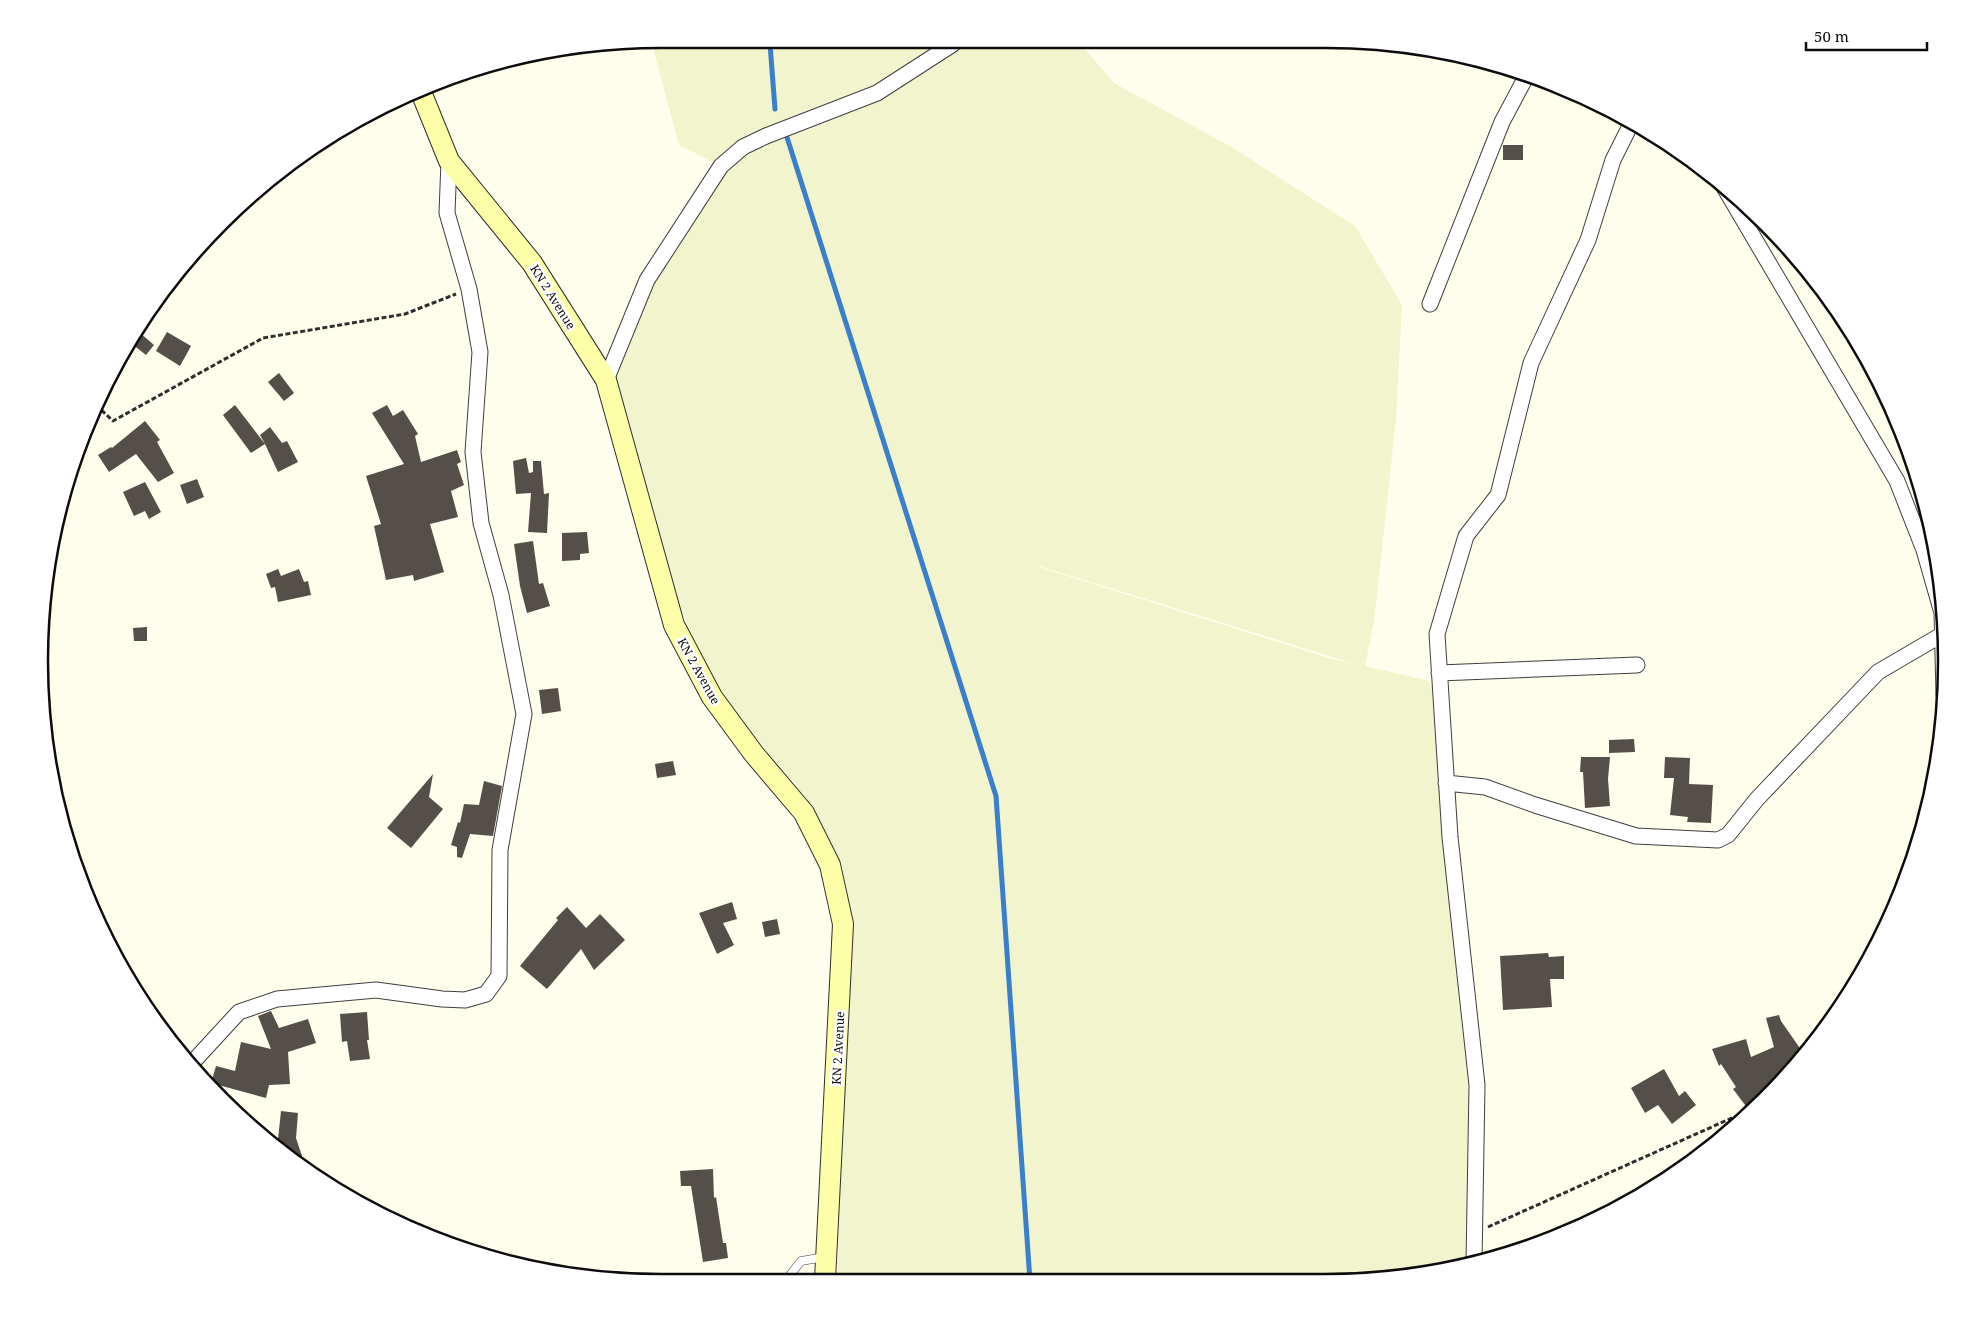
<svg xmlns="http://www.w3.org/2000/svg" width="1986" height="1322" font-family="'Noto Serif',serif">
<rect width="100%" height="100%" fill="#fffdec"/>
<path fill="#f2f4cd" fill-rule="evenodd" d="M652 44H1081L1114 83 1228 145 1355 226 1402 305 1396 419 1374 622 1365 666 1429 681 1441 702 1470 1022 1475 1263 1447 1271 1325 1283 838 1280 840 998 834 883 795 784 720 707 692 635 653 548 606 380 656 267 721 166 679 145ZM1039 567V566L1355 664 1329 658Z"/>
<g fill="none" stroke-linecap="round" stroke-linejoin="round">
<path stroke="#3a7fcb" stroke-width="5" d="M770 44 775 109
M785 131 996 796 1030 1281"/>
</g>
<path fill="#554f49" d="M1503 145H1523V160H1503Z
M139 332 154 345 146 355 132 344Z
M167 332 191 346 180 366 156 351Z
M279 373 294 393 284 401 268 382Z
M235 405 265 444 260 435 270 427 282 443 287 441 298 462 278 472 265 444 251 453 223 415Z
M387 405 393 416 403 410 418 434 415 436 421 462 457 450 461 462 457 464 464 485 451 491 458 517 430 524 444 572 414 581 413 575 386 580 374 526 381 524 366 476 404 464 372 413Z
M145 421 160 440 157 442 174 473 158 482 136 454 109 472 98 455 111 447 112 448Z
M526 458 529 473 533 472V461H541L544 494 549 493 547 533 528 532 531 493 516 494 513 461Z
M197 479 204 497 187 504 180 485Z
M145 482 161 512 149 519 145 511 134 516 123 492Z
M587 532 589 553 580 554V560L562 561V533Z
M533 541 539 584 543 583 550 606 527 613 520 586 514 544Z
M278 569 281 576 299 569 304 582 308 581 311 595 278 602 275 587 271 588 266 574Z
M147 627V641H134L133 628Z
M558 688 561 711 542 714 539 690Z
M1634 739 1635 752 1609 753V740Z
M1581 757H1610L1608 779 1610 806 1585 808 1583 772H1580Z
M1665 757 1690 758 1689 784 1713 785 1711 823 1687 822 1688 817 1670 815 1674 778H1664Z
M673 761 676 775 657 778 655 764Z
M433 774 429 797 443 809 411 848 387 828Z
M484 781 502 786 493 836 470 834 462 858 457 857V847L451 845 458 822 460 823 464 804 479 805Z
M732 902 737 919 723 923 734 945 717 954 699 913Z
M567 907 586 928 600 914 625 940 594 970 581 949 547 989 520 966 558 920 556 918Z
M777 919 780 934 765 937 762 922Z
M1548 953 1549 957 1564 956V979H1550L1552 1007 1503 1010 1500 956Z
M271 1011 279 1028 308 1019 316 1043 288 1052 290 1084 269 1085 266 1098 211 1083 216 1066 235 1071 241 1042 271 1049 258 1016Z
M367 1012 369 1040H367L370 1059 350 1061 347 1041 342 1042 340 1014Z
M1779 1015 1781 1021 1804 1054 1765 1101 1751 1113 1733 1089 1736 1087 1721 1064 1719 1066 1712 1049 1746 1039 1751 1057 1774 1047 1766 1018Z
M1664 1069 1679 1096 1685 1091 1696 1105 1672 1124 1658 1105 1645 1113 1631 1088Z
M281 1111 298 1113 296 1138 302 1156 292 1159 270 1141 278 1139Z
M713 1169 714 1198 716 1197 723 1243H726L728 1258 703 1262 691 1186H681L680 1171Z"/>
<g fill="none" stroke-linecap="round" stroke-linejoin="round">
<defs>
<path id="lane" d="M787 1279 801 1261 825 1257"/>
<path id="street" d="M1721 182 1897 481 1924 550 1942 613 1944 695
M1430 304 1502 122 1528 73
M606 380 647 280 721 166 743 147 766 136 877 93 953 44
M1439 673 1637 665
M1446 783 1485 787 1535 805 1636 836 1718 840 1728 835 1757 799 1878 672 1943 634
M192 1063 239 1012 277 999 376 990 442 999 465 1000 486 994 499 976 500 850 524 714 501 595 481 523 473 452 480 352 469 289 447 213 449 161
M1474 1263 1477 1085 1450 837 1437 634 1466 536 1498 495 1531 363 1588 240 1613 160 1632 122"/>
<path id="secondary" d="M421 92 449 161 532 263 606 380 674 625 712 697 754 754 804 813 830 865 843 924 825 1280"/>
</defs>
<use href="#lane" stroke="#3f3f3f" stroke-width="9"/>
<use href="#street" stroke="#3f3f3f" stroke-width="17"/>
<use href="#secondary" stroke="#2e2e2e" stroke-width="22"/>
<path stroke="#2e2e2e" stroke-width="3" stroke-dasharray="5 2.5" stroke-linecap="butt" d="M96 405 113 421 263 338 405 314 456 294
M1488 1227 1743 1113"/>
<use href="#lane" stroke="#fff" stroke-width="8"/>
<use href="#street" stroke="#fff" stroke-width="15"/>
<use href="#secondary" stroke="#fdfea8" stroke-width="20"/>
</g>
<g text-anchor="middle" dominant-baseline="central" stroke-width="5" stroke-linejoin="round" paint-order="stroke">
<g font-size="12" fill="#0c0c0c" stroke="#fff">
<text transform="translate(553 297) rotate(58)">KN 2 Avenue</text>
<text transform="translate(699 671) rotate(61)">KN 2 Avenue</text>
<text transform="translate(838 1048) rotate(-87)">KN 2 Avenue</text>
</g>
</g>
<path d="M0 0H1986V1322H0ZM661 48H1325A613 613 0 0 1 1938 661V661A613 613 0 0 1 1325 1274H661A613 613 0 0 1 48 661V661A613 613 0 0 1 661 48Z" fill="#fff" fill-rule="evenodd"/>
<path fill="none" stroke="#0c0c0c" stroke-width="2.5" d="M661 48H1325A613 613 0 0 1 1938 661V661A613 613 0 0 1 1325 1274H661A613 613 0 0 1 48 661V661A613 613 0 0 1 661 48Z"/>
<path d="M1806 42v8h121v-8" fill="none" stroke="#0c0c0c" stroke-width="2.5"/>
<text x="1814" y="42" font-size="15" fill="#0c0c0c" stroke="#ffffff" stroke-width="4" paint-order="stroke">50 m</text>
</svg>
